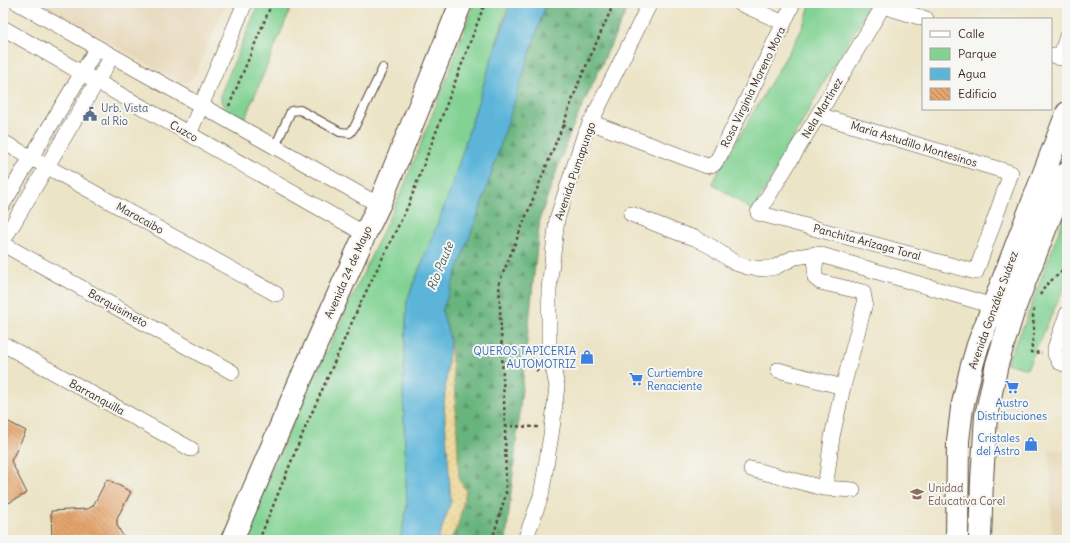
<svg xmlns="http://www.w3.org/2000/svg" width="1070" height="543" font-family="Delius,sans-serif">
<defs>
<pattern id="forest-firs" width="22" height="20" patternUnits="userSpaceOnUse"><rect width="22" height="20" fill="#68b47d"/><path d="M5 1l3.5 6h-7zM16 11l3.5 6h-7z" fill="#579366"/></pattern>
<pattern id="sand-dots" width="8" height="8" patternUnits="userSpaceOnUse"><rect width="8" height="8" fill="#eeda9e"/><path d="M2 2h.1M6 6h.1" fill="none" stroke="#cdbb88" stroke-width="1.8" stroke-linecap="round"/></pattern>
<pattern id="building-back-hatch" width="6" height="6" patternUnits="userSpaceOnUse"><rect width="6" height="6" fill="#e4a46c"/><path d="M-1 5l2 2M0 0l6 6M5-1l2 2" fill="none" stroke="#ba8658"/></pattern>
</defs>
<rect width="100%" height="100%" fill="#f6f6f2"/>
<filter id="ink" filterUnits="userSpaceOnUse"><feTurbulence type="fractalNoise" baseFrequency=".025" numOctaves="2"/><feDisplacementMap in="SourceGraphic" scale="8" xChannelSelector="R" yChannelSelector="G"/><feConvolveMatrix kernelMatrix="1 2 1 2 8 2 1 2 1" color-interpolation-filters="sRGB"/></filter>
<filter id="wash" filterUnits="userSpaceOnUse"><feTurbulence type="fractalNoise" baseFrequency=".012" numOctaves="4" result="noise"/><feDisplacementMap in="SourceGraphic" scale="16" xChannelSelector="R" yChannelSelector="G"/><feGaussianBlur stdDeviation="0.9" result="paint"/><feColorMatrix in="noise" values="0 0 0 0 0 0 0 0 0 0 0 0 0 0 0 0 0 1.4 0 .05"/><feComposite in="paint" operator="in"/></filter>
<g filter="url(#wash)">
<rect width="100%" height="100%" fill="#ece4c6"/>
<path fill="#e6d6b7" d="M39 3H226L195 75 188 82H180Z
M1049 449 1067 451V540H1052Z"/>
<path fill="url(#forest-firs)" stroke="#526f4e" d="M546 3H630L570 133 540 218 506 540H438L450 340 442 311 479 211Z"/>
<path fill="url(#sand-dots)" stroke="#94825e" d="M450 340 455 395 459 480 466 490 458 525 450 540H418L440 359Z"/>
<path fill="#81d293" stroke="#5e7e58" d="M259 3H293L247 114 243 120C228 113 220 111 221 93Z
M474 3H509L449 195 407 300 403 390 407 507 400 540H242L277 457 404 186 449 72Z
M811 3H872L831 70 753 211 712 183 801 31Z
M1067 209V281L1027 369 1006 363 1024 325Z"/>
<path fill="#5bb5d9" stroke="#4b707c" d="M511 3H546L481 206 442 311 450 340 444 404 451 501 438 540H400L407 507 403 390 407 300 449 195 490 64Z"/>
<g id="blocks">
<path fill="url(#building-back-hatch)" d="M3 419 26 431 11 461 27 493 3 506Z
M107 479 131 492 117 518V525L125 540H94L92 535 52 538 51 511 87 509 93 506Z"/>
</g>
</g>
<g filter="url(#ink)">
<use href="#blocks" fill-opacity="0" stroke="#564637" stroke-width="1"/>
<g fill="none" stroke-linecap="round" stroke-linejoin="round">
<defs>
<path id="service" d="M275 147 291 111 300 110 340 132 350 133 355 126 383 68"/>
<path id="minor" d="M18 3 379 205
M739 3 784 23
M883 6 926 19
M3 28 365 234
M1051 55 1060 58 1067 36
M818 115 1011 173 976 272 758 213 818 115 883 6 884 3
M590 122 707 166 714 164 719 157 784 23 793 3
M189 134 245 3
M3 142 276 294
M3 204 97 48
M631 214 679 233 695 238 712 247 735 263 747 267 764 269 775 267 795 257 818 254 993 306
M3 241 112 56
M3 244 232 372
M818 254 815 266V278L820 282 863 292 865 303 843 387 832 437 827 475 823 488
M1067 314 1055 348V354L1059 362 1067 365
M3 344 191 449
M778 370 843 387
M751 469 823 488 853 490
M525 540 541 496 552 429 557 386 549 349V289L557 219 584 136 650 3"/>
<path id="secondary" d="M232 540 300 381 365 234 379 205 424 95 461 3
M957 540 958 441 962 408 971 369 978 345 1067 113
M980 540 982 480 986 416 997 364 1014 309 1067 173"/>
</defs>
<use href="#service" stroke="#564637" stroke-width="10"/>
<use href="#minor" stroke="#564637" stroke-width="16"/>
<use href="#secondary" stroke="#564637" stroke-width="24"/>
<path stroke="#564637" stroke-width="2.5" stroke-dasharray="3 3" stroke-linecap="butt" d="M229 106 272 3
M563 125 571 129
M1040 295 1046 285 1067 267
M1034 309 1033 317 1034 331 1031 352 1042 353
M534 352 533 364 539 373
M505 426 538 427
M259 540 303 433 360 304 408 206 485 3
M492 540 506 494 505 426 499 283 563 125 579 82 614 3"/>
<use href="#service" stroke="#fff" stroke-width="8"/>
<use href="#minor" stroke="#fff" stroke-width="15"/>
<use href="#secondary" stroke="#fff" stroke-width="22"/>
</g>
</g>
<defs>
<symbol id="civic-bare" viewBox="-9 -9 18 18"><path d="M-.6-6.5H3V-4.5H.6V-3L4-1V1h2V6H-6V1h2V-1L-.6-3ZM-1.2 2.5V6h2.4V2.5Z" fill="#5c6f8a" stroke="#f6f6f2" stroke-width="2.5" paint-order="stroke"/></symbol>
<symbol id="shop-bare" viewBox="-9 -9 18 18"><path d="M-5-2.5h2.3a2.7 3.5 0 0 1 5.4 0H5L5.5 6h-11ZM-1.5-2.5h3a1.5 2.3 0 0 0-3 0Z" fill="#3f7fe0" stroke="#f6f6f2" stroke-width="2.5" paint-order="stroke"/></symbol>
<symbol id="supermarket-bare" viewBox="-9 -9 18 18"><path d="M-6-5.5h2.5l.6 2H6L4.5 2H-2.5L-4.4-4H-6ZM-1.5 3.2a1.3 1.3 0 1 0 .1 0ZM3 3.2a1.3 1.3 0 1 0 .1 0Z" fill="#3f7fe0" stroke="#f6f6f2" stroke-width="2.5" paint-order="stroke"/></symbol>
<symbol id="school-bare" viewBox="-9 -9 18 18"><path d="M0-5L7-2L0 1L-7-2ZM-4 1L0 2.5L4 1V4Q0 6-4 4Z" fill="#8d6e63" stroke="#f6f6f2" stroke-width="2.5" paint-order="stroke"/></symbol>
</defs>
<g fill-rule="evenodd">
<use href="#civic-bare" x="80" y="104" width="20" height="20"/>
<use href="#shop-bare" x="577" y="347" width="20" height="20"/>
<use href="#supermarket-bare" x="626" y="369" width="20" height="20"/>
<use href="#supermarket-bare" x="1002" y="377" width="20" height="20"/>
<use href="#shop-bare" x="1021" y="434" width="20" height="20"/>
<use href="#school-bare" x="907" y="484" width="20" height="20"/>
</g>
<g text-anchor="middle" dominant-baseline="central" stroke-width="4" stroke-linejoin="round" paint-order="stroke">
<g font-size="11" fill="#3b2a1e" stroke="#f6f6f2">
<text transform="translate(753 87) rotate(-64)">Rosa Virginia Moreno Mora</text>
<text transform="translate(822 108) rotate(-59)">Nela Martínez</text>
<text transform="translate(184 131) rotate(30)">Cuzco</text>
<text transform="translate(914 144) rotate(17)">María Astudillo Montesinos</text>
<text transform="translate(575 171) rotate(-71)">Avenida Pumapungo</text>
<text transform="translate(140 218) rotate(29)">Maracaibo</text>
<text transform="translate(867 242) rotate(15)">Panchita Arízaga Toral</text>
<text transform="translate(348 272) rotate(-66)">Avenida 24 de Mayo</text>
<text transform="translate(118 308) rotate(29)">Barquisimeto</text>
<text transform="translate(993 310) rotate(-70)">Avenida González Suárez</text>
<text transform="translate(97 397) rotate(29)">Barranquilla</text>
</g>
<g font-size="11" fill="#4e5e75" stroke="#f6f6f2" text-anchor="start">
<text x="101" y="108">Urb. Vista<tspan x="101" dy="13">al Rio</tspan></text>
</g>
<g font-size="11" fill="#366cbe" stroke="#f6f6f2" text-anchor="end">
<text x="576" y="351">QUEROS TAPICERIA<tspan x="576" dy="13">AUTOMOTRIZ</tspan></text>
<text x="647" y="373" text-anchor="start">Curtiembre<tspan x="647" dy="13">Renaciente</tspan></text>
<text x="1012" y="403" text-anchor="middle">Austro<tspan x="1012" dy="13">Distribuciones</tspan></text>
<text x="1020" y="438">Cristales<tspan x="1020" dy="13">del Astro</tspan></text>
</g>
<g font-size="11" fill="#785e54" stroke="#f6f6f2" text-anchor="start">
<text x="928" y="488">Unidad<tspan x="928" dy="13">Educativa Corel</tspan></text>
</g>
<g font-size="12" font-style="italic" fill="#465b5f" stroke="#f6f6f2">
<text transform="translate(440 266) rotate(-68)">Río Paute</text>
</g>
</g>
<rect width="1070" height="543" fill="none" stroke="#f6f6f2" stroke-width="16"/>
<rect x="922" y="18" width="130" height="92" fill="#f6f6f2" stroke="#aba49d"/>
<rect x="930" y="31" width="20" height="6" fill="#ffffff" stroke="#aba49d"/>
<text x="958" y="38" font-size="12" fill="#3b2a1e">Calle</text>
<rect x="930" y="48" width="20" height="12" fill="#81d293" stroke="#aba49d"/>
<text x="958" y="58" font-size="12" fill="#3b2a1e">Parque</text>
<rect x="930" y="68" width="20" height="12" fill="#5bb5d9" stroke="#aba49d"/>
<text x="958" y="78" font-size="12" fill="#3b2a1e">Agua</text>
<rect x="930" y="88" width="20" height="12" fill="url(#building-back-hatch)" stroke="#aba49d"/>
<text x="958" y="98" font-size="12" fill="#3b2a1e">Edificio</text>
</svg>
